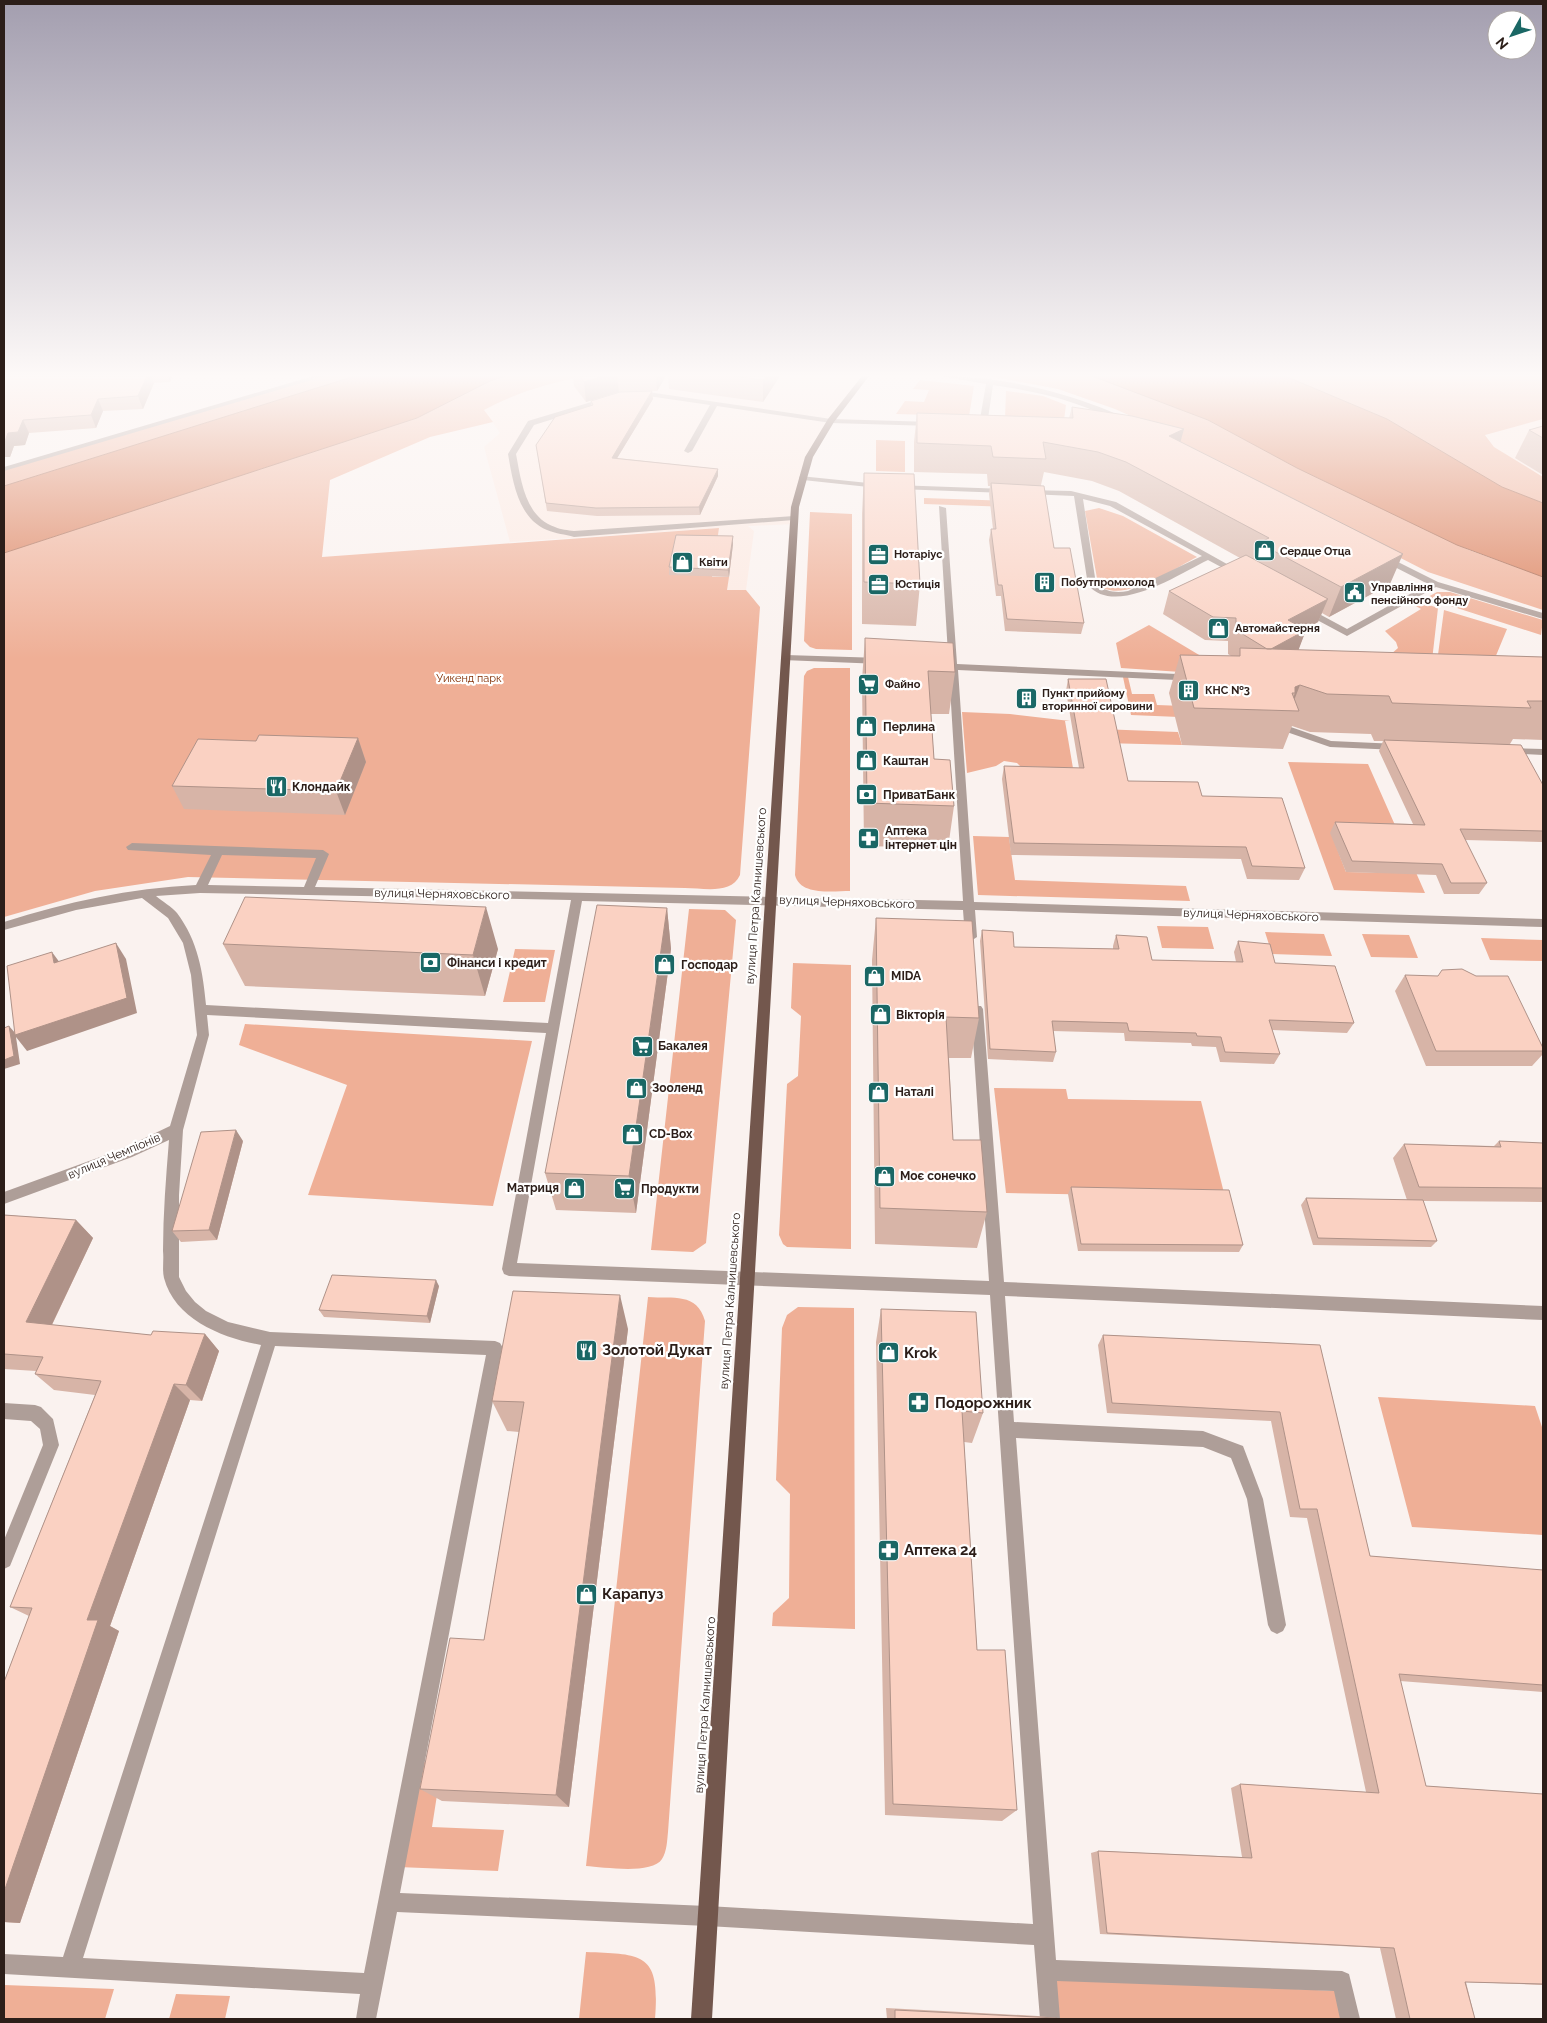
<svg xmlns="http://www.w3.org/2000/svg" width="1547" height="2023" font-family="Raleway,sans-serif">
<rect width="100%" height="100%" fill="#faf2ef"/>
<path fill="#fce9e1" d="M585 376H866L809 457 794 524 748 526 754 531 746 590H727L712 577 719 528 510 542 484 447 500 433 484 410 501 401 540 387Z
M1543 419V477L1494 447 1485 434Z"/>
<path fill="#efaf96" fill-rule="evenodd" d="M322 376H355L4 486V469Z
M505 376H585C550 383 515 393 484 410L493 422 430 437 330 480 322 557 719 528 712 577H729L727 590H746L760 607 740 875C731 895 703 888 685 888L188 877 95 891 4 917V553L417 418 490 381Z
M989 376H1092L1148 396 1208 420 1297 468 1469 550 1543 577V610L1428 572 1203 457 1144 422 1115 409 1058 389Z
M1285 376H1543V419L1485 435 1494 447 1543 477V503L1502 487 1387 419Z
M920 380 974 386 969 416 896 414 905 401 924 402 929 390 913 389Z
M1006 391 1043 396 1066 405 1064 420 1005 418Z
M876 440 905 441V472L876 471Z
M924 498 1043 502 1044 508 924 504Z
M1099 508 1123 516 1197 557C1175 568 1119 606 1098 584L1085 511Z
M810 512 852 514V650L816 649 810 647 804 641Z
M1437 592H1450L1543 620 1541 635 1426 598Z
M1420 602 1438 608 1430 678 1309 677 1351 651 1361 655H1390L1398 648 1396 642 1385 631 1421 609 1414 605Z
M1444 610 1507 629 1495 658 1543 677H1435Z
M1149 625 1251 686 1227 719 1131 715 1123 677H1128L1132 694H1154L1157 705 1209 707 1196 673 1121 668 1116 643Z
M814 668H850V891C833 891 800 896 795 875L804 676 807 671Z
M962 712 1010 714 1070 721H1065L1075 780 1025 771 1017 763 1004 761 996 766 967 773Z
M1100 729 1178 732 1182 745 1103 743Z
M1288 762 1368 764 1425 893 1334 890ZM1331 833 1388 873 1346 872Z
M973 836 1009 837 1015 880 1186 886 1190 901 978 895Z
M689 909 725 910 736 920 707 1233 706 1243 693 1252 651 1250Z
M1157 926 1208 927 1214 949 1162 948Z
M1265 932 1324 934 1332 956 1272 954Z
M1362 934 1409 935 1418 958 1371 957Z
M1481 938 1543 940V961L1490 960Z
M515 949 555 950 545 1002H503Z
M793 963 851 965V1249L787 1247 783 1244 779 1235 787 1084 798 1076 801 1016 791 1008Z
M245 1024 532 1041 493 1206 308 1195 347 1085 239 1045Z
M994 1088 1066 1089 1068 1099 1201 1101 1225 1197 1006 1193Z
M648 1297C673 1299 697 1292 705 1321L668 1832C667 1841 667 1851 662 1859 652 1875 603 1867 586 1866Z
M798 1307 854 1308 855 1629 772 1626 773 1613 789 1598 790 1494 776 1480 782 1328 787 1315Z
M1378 1397 1535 1406 1543 1430V1535L1412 1527Z
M418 1762 442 1763 432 1827 504 1830 498 1871 398 1867Z
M586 1952C645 1954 660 1954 655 2019H579Z
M1054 1977 1336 1991 1341 2019H1057Z
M4 1985 114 1989 105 2019H4Z
M176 1994 230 1996 225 2019H169Z"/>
<path fill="#db7e59" stroke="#a66146" d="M355 376H505L490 381 417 418 4 553V486Z
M1092 376H1285L1387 419 1502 487 1543 503V577L1457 545 1297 468 1208 420Z"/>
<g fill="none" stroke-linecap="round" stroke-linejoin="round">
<path fill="#ae9e98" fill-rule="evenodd" d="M313 376H325L4 471V467Z
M940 376C990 376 1044 387 1091 404 1102 408 1115 412 1123 419 1116 424 1103 414 1095 411 1062 397 1028 390 993 385L987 425 983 427 979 425 986 384Z
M648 392 831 419 933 422 937 424 933 426 831 423 717 406 692 451 688 453 684 451 710 405 648 396 635 397 631 395Z
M608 397H611V401L534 425 516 454C521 480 525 517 555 527 561 530 568 530 574 531L794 516 798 518 794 520 574 537C565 534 556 534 547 530 518 518 513 482 508 454L528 421Z
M800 476 878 484 882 486 878 488 803 480 799 478Z
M895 485 1006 489 1010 491 1006 493 898 489H895Z
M1025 490 1071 491 1116 502 1243 573 1236 575 1208 560C1179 574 1115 617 1088 585L1074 496 1028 494 1024 492ZM1083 499 1110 506 1202 556 1128 591C1116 593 1106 592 1096 584Z
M939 506 946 508 957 664 1177 674 1182 677 1177 680 958 670 974 902 1543 919V927L975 910 977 937 971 941 965 937 963 910 582 901 517 1263 989 1281 971 1009 973 1006H981L983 1009 1004 1282 1543 1306V1320L1005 1296 1014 1422 1203 1431 1243 1446 1263 1499 1286 1625 1283 1631 1277 1634 1271 1631 1268 1625 1247 1499 1231 1458 1203 1447 1016 1438 1056 1960 1342 1971 1349 1974 1360 2019H1340L1334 1991 1057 1981 1060 2019H1040L1034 1945 707 1926 397 1912 376 2019H356L360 1994 4 1974V1954L63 1957 261 1345C223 1338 175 1320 164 1278 162 1270 164 1260 163 1251 163 1214 166 1177 169 1140L132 1157 4 1204V1192L122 1149 170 1126 197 1035 191 975 183 943 168 918 142 898 76 910 4 930V922C67 902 130 888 196 885L211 855 128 850 126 847 132 843 323 850 329 854 315 887 963 901ZM222 855 316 858 304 887 208 885ZM200 893 571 900 548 1023 206 1005C203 972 198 941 177 913 172 907 162 901 156 896ZM207 1015 546 1033 502 1269 504 1274 509 1276 990 1295 1033 1924 707 1906 400 1893 503 1348 500 1343 495 1341 270 1332 228 1322 206 1311 195 1302 186 1291 179 1277V1195L183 1130 209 1035ZM275 1346 486 1355 364 1973 83 1958Z
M1384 555 1438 582 1543 613V619L1436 587 1347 636 1304 613V609H1310L1347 629 1428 584 1381 560 1380 558Z
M786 655 881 658 886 661 881 664 783 660V656Z
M1285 725 1331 741 1398 744 1403 747 1398 750 1330 747 1281 730V726Z
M1508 748 1543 749V755L1504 753V749Z
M4 1403 35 1405 41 1407 53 1419 59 1445 10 1566 4 1569V1540L43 1445 40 1429 31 1421 4 1419Z"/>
<path fill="#73574d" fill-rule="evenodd" d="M862 376H869L834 422 813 457 799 507 712 2019H691L791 507 805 457 828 419Z"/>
</g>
<path fill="#d7b4a7" d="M4 376H172L170 382 154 383 143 409 103 411 96 428 29 433 25 445 14 446 10 457H4Z
M573 376H666L657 391H652L653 399 617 458 718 469V476L700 515 597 516 547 511 536 445 591 406V401L637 392H619L586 402 574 386Z
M668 376H780L763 402 669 389Z
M1072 407 1184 429 1180 441 1390 584 1329 617 1322 613 1318 622 1305 630H1306L1298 650 1543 657V740L1513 739 1510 744 1543 785V844L1542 842 1465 840 1487 883 1479 894H1444L1436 875 1346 872 1330 833 1335 822 1413 824 1379 751 1383 741H1374L1371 734 1310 732 1292 726 1283 749 1182 745 1169 693 1180 655 1231 656 1228 654V641L1205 640 1163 614 1169 591 1240 558 1119 491 1092 481 1044 472 1041 485 1054 548 1084 623 1081 634 1005 631 1001 596H996L989 540 991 529H993L989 494 990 486H988L987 474 914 472V442L917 413 1069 418Z
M1543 426V475L1515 458 1529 430Z
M864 473 920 584 916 626 862 624V514Z
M733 544 729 577 669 575V567Z
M865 638 955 672 949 714H931L934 759 954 806 948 848 864 846 862 680Z
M1068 679 1128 781 1202 796 1305 868 1299 880 1247 879 1241 859 1011 855 1002 779 1004 766 1079 768 1066 691Z
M358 738 366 762 345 815 184 809 172 786 256 741Z
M667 908 671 949 636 1213 556 1210 545 1173Z
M876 918 979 1018 971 1058H949L953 1140 987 1212 977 1248 875 1244 872 960Z
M982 930 1014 947 1113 949V946L1116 935 1152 960 1236 962 1234 952 1238 941 1275 963 1354 1023 1347 1033 1272 1030 1280 1054 1274 1064 1220 1062 1216 1047 1192 1046 1191 1043 1125 1041 1124 1033 1053 1031 1056 1052 1053 1062 988 1059 980 941Z
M223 944 498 949 485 996 245 986Z
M1405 975 1543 1048V1054L1532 1066H1426L1395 991Z
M243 1141 217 1240 181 1242 172 1231Z
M1499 1141 1543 1143V1202L1423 1201 1437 1241 1431 1247 1313 1245 1301 1205 1306 1198 1407 1200 1393 1158 1404 1144 1494 1146Z
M1071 1187 1243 1245 1239 1252 1078 1251 1068 1194Z
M4 1215 76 1220 93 1238 52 1325 151 1335 205 1334 219 1351 202 1401 190 1400 110 1626 119 1631 20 1923 4 1922V1682L29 1616 10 1607 95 1395 54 1390 35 1374 36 1371 4 1369Z
M439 1286 430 1323 324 1317 319 1310Z
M881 1309 983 1413 972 1443 964 1442 977 1650 1017 1810 1002 1821 885 1815 876 1342Z
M628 1329 569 1807 442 1801 420 1789 484 1640 519 1432 507 1431 492 1401Z
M1103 1335 1320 1345 1370 1556 1543 1570V1692L1400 1681 1426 1786 1543 1794V1985L1466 1982 1475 2019H1396L1380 1948 1100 1934 1091 1853 1098 1851 1242 1857 1231 1788 1240 1784 1366 1792 1307 1518 1290 1517 1271 1421 1107 1413 1098 1345Z
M886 2008 1038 2016 1057 2018 1058 2019H887Z"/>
<path fill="#af9288" d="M147 376H152L154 383 143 409 138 396Z
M168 376H172L170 382Z
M603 376H617L619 392 586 402 584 382Z
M656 376H666L657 391Z
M766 376H780L763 402V380Z
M652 391 653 399 613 465 612 458Z
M98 399 103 411 96 428 91 415Z
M23 420 29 433 25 445 14 446 10 457H4V444L8 433Z
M1184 429 1176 458 1169 436Z
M718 469V476L700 515 699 507Z
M733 536V544L729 577 728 570Z
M1403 554 1390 584 1329 617 1341 587Z
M1328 599 1318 622 1279 643 1288 620Z
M1306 630 1297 654 1269 650Z
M1300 685 1290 711 1288 710 1295 693V687Z
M358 738 366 762 345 815 336 791Z
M486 907 498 949 485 996 473 955Z
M667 908 671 949 636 1213 629 1176Z
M116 943 126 959 137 1013 27 1051 16 1037 20 1064 4 1069V1060L9 1026 16 1034Z
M52 952 63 967 54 963Z
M236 1130 243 1141 217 1240 209 1230Z
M76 1220 93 1238 45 1339 26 1322Z
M436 1280 439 1286 430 1323 427 1316Z
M620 1295 628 1329 569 1807 556 1795Z
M205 1334 219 1351 202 1401 186 1385Z
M174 1384 190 1400 110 1626 119 1631 20 1923 4 1922V1892L87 1620Z"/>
<path fill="#fad1c2" stroke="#af9288" d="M4 376H147L138 396 98 399 91 415 23 420 18 432 8 433 4 444Z
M580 376H603L584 382Z
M733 376H766L763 380Z
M652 391 612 458 718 469 699 507 596 508 546 503 536 445 555 417 593 405 591 401 620 392Z
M1072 407 1132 416 1184 429 1169 436 1403 554 1341 587 1259 543 1269 538 1126 462 1098 452 1043 442 1046 459 993 457 991 446 917 443V413L1073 418Z
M1543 426V438L1529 430Z
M864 473 914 474 920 584 864 582Z
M991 483 1044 486 1054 548H1070L1084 623 1007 619 1002 585H998L991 529H996Z
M676 535 733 536 728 570 669 567Z
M1246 555 1328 599 1288 620 1306 630 1271 649H1267L1236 630V618L1213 617 1169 591Z
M865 638 953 643 955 672 928 671 934 759 950 760 954 806 867 803Z
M1240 648 1543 657V701H1527L1531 708 1392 703 1389 696 1327 694 1300 685 1295 687V693H1292L1299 711 1194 708 1180 655 1240 656Z
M1068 679H1106L1128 781 1198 782 1202 796 1282 798 1305 868 1252 866 1246 847 1014 843 1004 766 1084 768Z
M259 735 358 738 336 791 172 786 198 739 256 741Z
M1384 740 1521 745 1543 785V831L1460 829 1487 883H1451L1442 864 1352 861 1335 822 1425 825Z
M245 897 486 907 473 955 223 944Z
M597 905 667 908 629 1176 545 1173Z
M876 918 972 921 979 1018 946 1017 953 1140H981L987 1212 880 1208Z
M982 930 1013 932 1014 947 1119 949 1116 935 1147 937 1152 960 1243 962 1238 941 1270 944 1275 963 1335 966 1354 1023 1269 1020 1280 1054 1225 1052 1221 1037 1197 1036 1196 1033 1129 1031 1127 1023 1052 1021 1056 1052 990 1049Z
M116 943 127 998 15 1035 7 966 52 952 54 963Z
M1462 969 1476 976H1508L1543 1048V1051H1436L1405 975 1438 976 1442 970Z
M9 1026 14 1056 4 1060V1028Z
M236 1130 209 1230 172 1231 201 1132Z
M1499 1141 1543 1143V1188L1419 1187 1404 1144 1501 1147Z
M1071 1187 1229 1190 1243 1245 1081 1244Z
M1306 1198 1423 1200 1437 1241 1318 1238Z
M4 1215 76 1220 26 1322 151 1335 153 1331 205 1334 186 1385 174 1384 87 1620H98L4 1892V1682L32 1608 10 1607 101 1381 35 1374 43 1357 4 1354Z
M332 1275 436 1280 427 1316 319 1310Z
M513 1291 620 1295 556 1795 420 1789 450 1638 484 1640 524 1402 492 1401Z
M881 1309 976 1312 983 1413 962 1411 977 1650H1005L1017 1810 893 1804Z
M1103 1335 1320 1345 1370 1556 1543 1570V1685L1399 1674 1426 1786 1543 1794V1984L1465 1982 1475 2019H1410L1394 1948 1107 1933 1098 1851 1252 1858 1240 1784 1379 1793 1317 1509H1300L1280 1412 1112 1403Z
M895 2010 1057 2018 1058 2019H895Z"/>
<linearGradient id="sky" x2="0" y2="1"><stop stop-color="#a39eaf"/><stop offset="0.57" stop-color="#fdf9f8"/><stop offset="1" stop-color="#fdf9f8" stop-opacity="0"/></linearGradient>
<rect width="1547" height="659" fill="url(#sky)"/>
<defs>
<symbol id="shop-square" viewBox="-11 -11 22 22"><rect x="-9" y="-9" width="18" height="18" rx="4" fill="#1a6765" stroke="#fff"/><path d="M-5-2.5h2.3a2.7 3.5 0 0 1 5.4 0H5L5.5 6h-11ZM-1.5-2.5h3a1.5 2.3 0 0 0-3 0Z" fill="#fff"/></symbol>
<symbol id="office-square" viewBox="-11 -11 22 22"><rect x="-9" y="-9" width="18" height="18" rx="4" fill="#1a6765" stroke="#fff"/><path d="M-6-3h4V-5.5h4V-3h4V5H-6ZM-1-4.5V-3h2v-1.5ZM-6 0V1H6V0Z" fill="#fff"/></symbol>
<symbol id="building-square" viewBox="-11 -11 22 22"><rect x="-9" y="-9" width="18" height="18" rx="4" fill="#1a6765" stroke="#fff"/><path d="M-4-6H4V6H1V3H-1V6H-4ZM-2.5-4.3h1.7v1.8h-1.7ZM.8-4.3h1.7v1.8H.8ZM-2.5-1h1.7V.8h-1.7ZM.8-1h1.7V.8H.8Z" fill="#fff"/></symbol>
<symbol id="civic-square" viewBox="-11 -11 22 22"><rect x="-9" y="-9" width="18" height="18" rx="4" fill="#1a6765" stroke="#fff"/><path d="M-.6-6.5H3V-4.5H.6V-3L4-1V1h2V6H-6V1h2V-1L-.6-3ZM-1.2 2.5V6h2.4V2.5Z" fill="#fff"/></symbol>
<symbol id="supermarket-square" viewBox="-11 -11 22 22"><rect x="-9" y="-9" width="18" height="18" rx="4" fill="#1a6765" stroke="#fff"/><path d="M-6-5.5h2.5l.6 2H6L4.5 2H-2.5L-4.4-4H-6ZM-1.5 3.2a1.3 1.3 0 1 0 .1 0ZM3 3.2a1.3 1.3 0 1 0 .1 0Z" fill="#fff"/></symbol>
<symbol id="restaurant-square" viewBox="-11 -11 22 22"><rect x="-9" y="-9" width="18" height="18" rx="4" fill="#1a6765" stroke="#fff"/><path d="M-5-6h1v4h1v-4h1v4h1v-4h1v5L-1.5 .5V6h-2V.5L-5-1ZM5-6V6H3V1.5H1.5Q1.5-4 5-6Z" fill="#fff"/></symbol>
<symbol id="bank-square" viewBox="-11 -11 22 22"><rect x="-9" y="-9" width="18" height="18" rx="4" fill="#1a6765" stroke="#fff"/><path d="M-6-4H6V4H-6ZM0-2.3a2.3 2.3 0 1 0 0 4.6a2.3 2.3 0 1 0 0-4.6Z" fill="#fff"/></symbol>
<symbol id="pharmacy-square" viewBox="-11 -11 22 22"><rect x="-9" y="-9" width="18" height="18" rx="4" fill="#1a6765" stroke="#fff"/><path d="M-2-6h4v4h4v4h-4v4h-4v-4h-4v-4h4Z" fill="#fff"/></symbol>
</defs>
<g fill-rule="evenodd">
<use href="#shop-square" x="1252" y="538" width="25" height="25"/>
<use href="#office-square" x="866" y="542" width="25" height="25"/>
<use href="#shop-square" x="670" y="550" width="25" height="25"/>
<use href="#building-square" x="1032" y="570" width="25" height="25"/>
<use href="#office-square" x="866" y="572" width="25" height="25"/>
<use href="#civic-square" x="1342" y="580" width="25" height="25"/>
<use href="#shop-square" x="1206" y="616" width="25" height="25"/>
<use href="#supermarket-square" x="856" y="672" width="25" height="25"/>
<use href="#building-square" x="1176" y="678" width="25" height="25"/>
<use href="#building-square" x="1014" y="686" width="25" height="25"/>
<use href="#shop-square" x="854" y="714" width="25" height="25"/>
<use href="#shop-square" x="854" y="748" width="25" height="25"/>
<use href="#restaurant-square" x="264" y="774" width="25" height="25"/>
<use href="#bank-square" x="854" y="782" width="25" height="25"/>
<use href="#pharmacy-square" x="856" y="826" width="25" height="25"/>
<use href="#bank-square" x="418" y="950" width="25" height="25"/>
<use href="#shop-square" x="652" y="952" width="25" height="25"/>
<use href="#shop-square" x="862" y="964" width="25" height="25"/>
<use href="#shop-square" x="868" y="1002" width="25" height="25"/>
<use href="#supermarket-square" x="630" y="1034" width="25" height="25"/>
<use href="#shop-square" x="624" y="1076" width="25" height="25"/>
<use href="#shop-square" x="866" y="1080" width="25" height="25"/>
<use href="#shop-square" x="620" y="1122" width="25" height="25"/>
<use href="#shop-square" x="872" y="1164" width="25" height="25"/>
<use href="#shop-square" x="562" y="1176" width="25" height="25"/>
<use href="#supermarket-square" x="612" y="1176" width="25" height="25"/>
<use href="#restaurant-square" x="574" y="1338" width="25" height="25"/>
<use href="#shop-square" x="876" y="1340" width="25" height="25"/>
<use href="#pharmacy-square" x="906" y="1390" width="25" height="25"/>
<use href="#pharmacy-square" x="876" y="1538" width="25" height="25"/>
<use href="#shop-square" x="574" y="1582" width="25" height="25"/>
</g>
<g text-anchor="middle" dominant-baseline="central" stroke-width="4.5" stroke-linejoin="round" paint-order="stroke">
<g font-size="11" font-weight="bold" fill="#2c1e19" stroke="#fff" text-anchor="start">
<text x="1280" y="551">Сердце Отца</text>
<text x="894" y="554">Нотарiус</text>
<text x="699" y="562">Квіти</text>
<text x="1061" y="582">Побутпромхолод</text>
<text x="895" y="584">Юстиція</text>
<text x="1371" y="587">Управління<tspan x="1371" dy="13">пенсійного фонду</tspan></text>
<text x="1235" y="628">Автомайстерня</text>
<text x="885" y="684">Файно</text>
<text x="1205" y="690">КНС №3</text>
<text x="1042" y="693">Пункт прийому<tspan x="1042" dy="13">вторинної сировини</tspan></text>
</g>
<g font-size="11" fill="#822e02" stroke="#fff">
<text x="469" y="678">Уикенд парк</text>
</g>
<g font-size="12" font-weight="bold" fill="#2c1e19" stroke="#fff" text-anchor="start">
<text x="883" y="727">Перлина</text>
<text x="883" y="761">Каштан</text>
<text x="292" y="787">Клондайк</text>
<text x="883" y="795">ПриватБанк</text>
<text x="885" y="831">Аптека<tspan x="885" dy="14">інтернет цін</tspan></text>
<text x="447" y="963">Фінанси і кредит</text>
<text x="681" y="965">Господар</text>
<text x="891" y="976">MIDA</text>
<text x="896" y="1015">Вікторія</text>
<text x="658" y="1046">Бакалея</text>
<text x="652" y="1088">Зооленд</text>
<text x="895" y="1092">Наталі</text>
<text x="649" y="1134">CD-Box</text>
<text x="900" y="1176">Моє сонечко</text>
<text x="559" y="1188" text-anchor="end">Матриця</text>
<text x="641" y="1189">Продукти</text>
</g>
<g font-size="12" fill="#2c1e19" stroke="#fff">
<text transform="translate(442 894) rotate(1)">вулиця Черняховського</text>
<text transform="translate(756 896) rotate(-86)">вулиця Петра Калнишевського</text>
<text transform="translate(847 902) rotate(2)">вулиця Черняховського</text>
<text transform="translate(1251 915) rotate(2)">вулиця Черняховського</text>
<text transform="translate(114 1156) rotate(-23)">вулиця Чемпіонів</text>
<text transform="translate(730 1301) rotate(-86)">вулиця Петра Калнишевського</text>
<text transform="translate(705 1705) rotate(-86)">вулиця Петра Калнишевського</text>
</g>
<g font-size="15" font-weight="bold" fill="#2c1e19" stroke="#fff" text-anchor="start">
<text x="602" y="1350">Золотой Дукат</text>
<text x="904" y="1353">Krok</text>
<text x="935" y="1403">Подорожник</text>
<text x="904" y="1550">Аптека 24</text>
<text x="602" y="1594">Карапуз</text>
</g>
</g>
<rect width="1547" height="2023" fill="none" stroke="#2c1e19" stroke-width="10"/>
<g transform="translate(1512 35) rotate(230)"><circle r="24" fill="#ffffff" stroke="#aba5a3"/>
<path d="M0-4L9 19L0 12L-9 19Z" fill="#1a6765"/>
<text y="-8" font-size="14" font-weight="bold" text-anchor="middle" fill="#2c1e19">N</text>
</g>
</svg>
